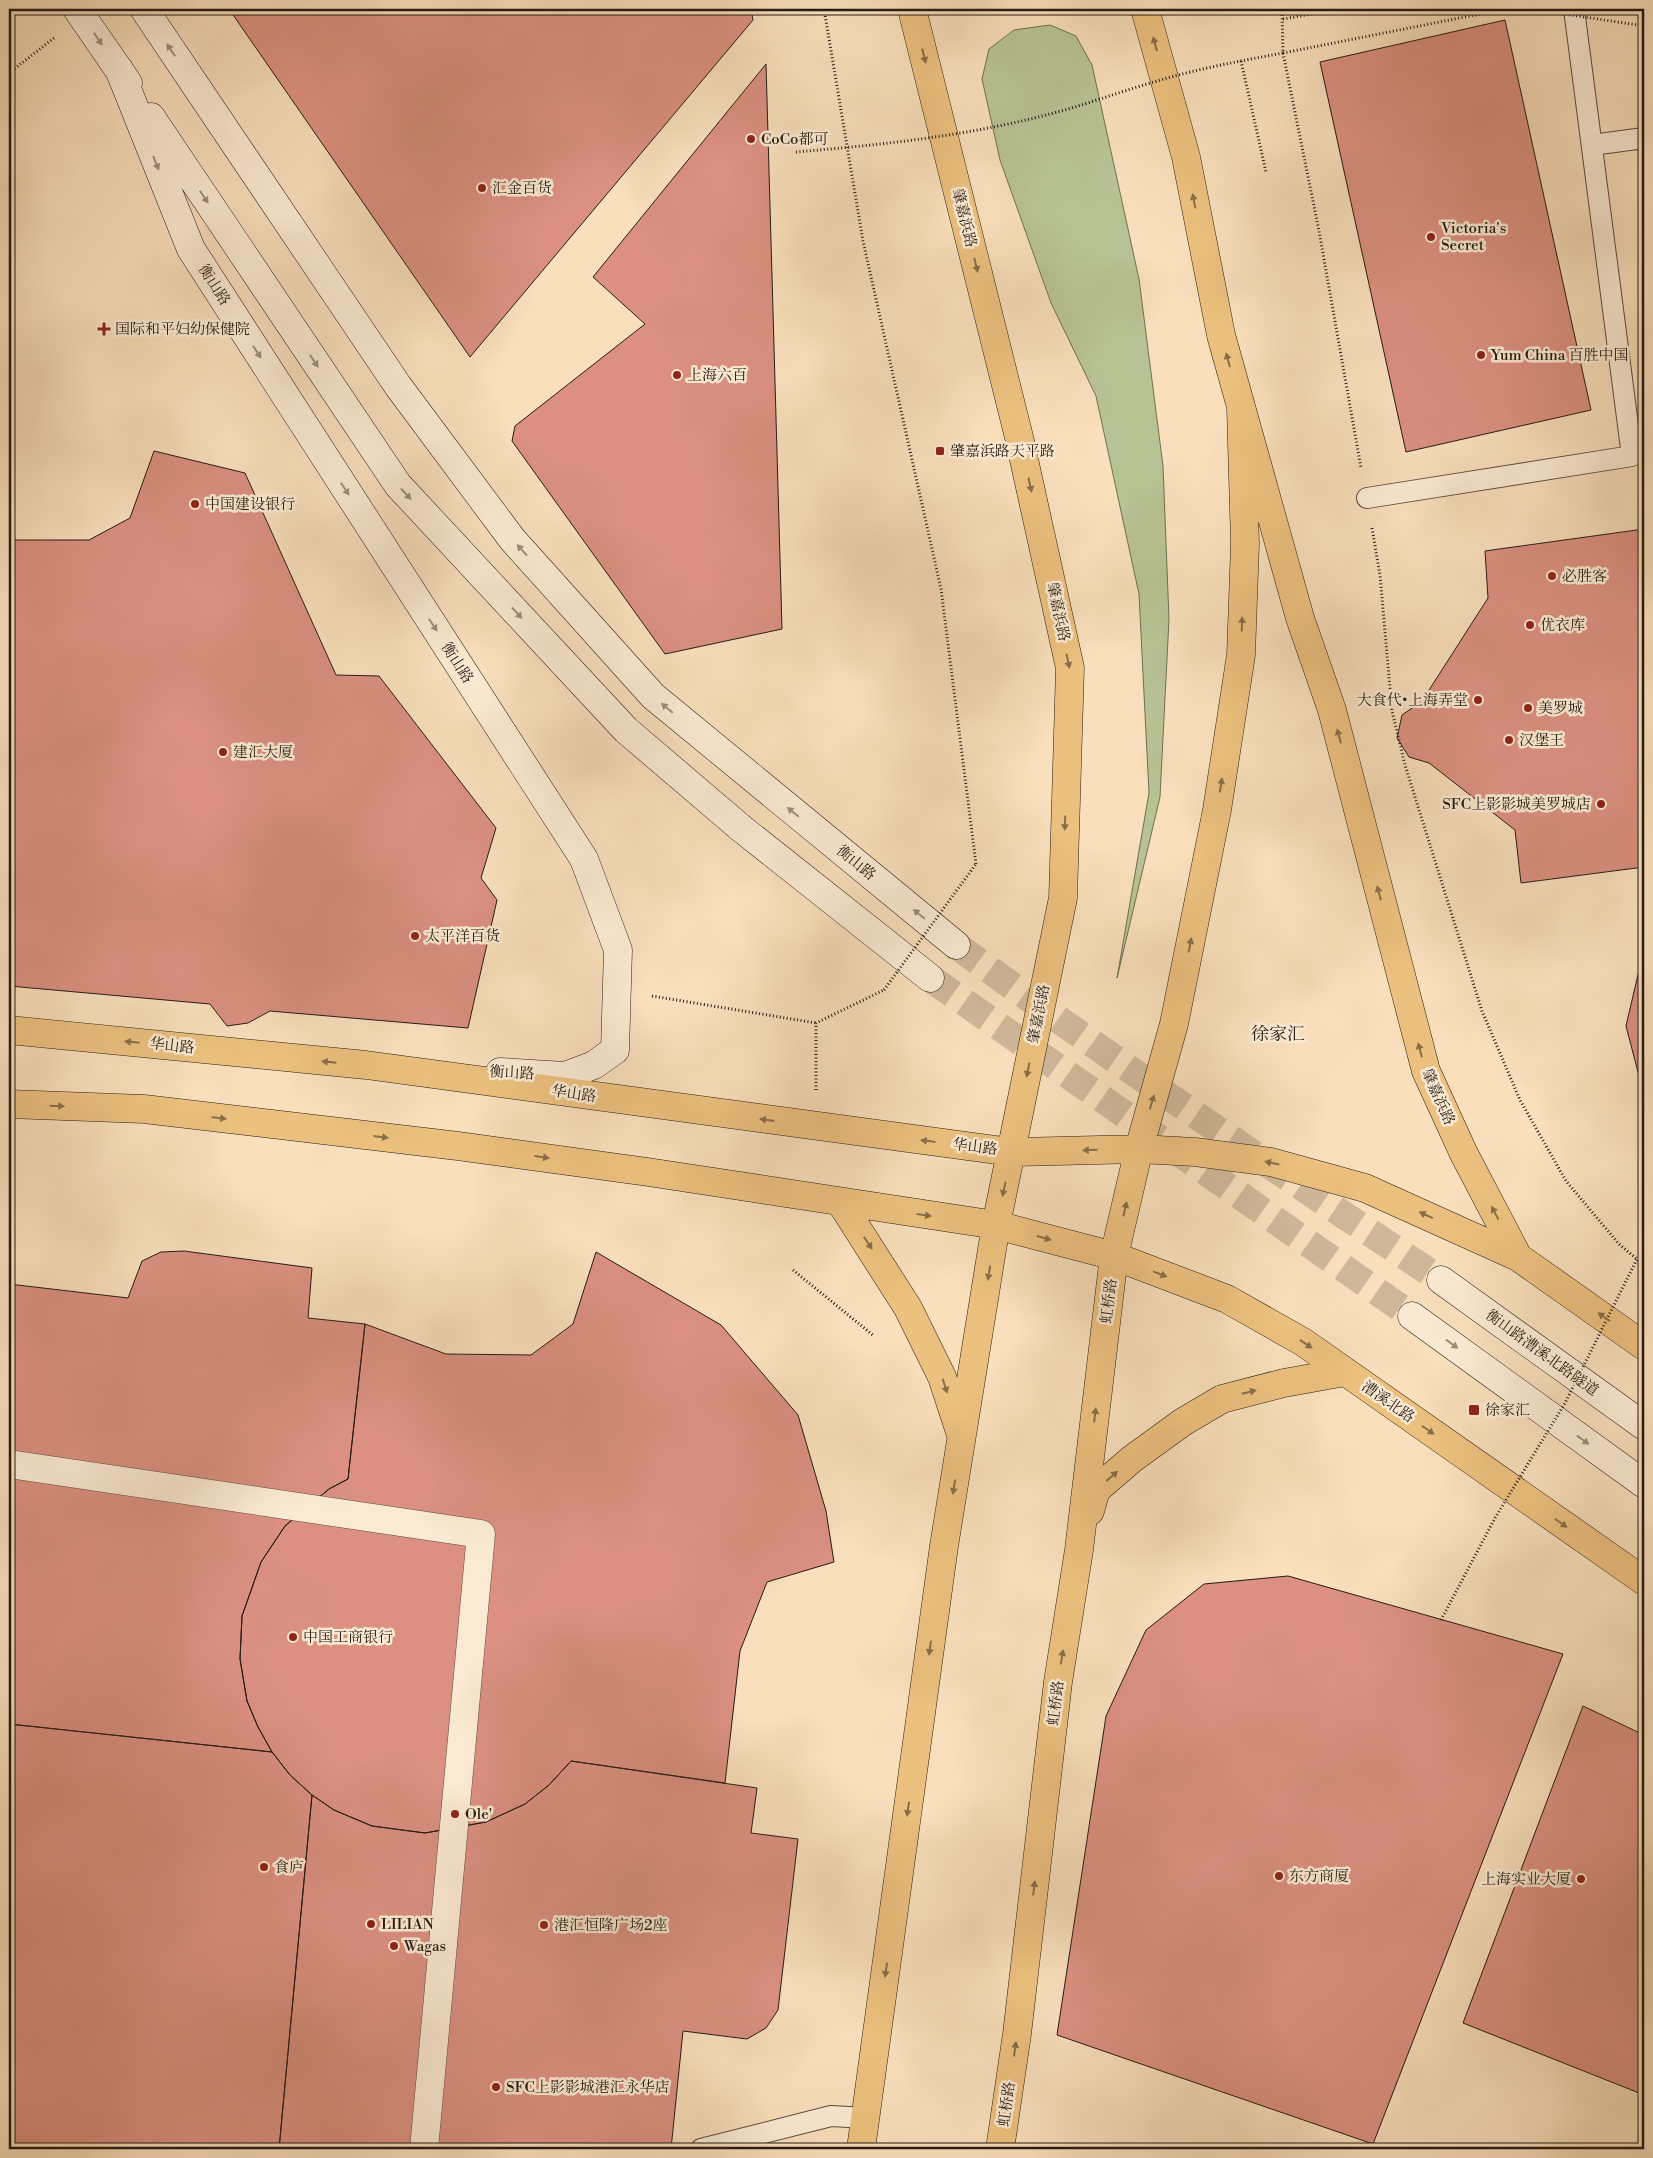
<svg xmlns="http://www.w3.org/2000/svg" width="1653" height="2158" font-family="'Libre Bodoni','Noto Serif SC',serif">
<rect width="100%" height="100%" fill="#f9dfbc"/>
<filter id="stains"><feTurbulence type="fractalNoise" baseFrequency=".004" numOctaves="4"/><feColorMatrix values="0 0 0 0 .2 0 0 0 0 .09 0 0 0 0 .02 0 0 0 .5 -.17"/></filter>
<radialGradient id="worn" r=".72"><stop offset=".6" stop-color="#630" stop-opacity="0"/><stop offset="1" stop-color="#630" stop-opacity=".3"/></radialGradient>
<path fill="#b8c395" stroke="#6e6f54" d="M1050 25 1076 36 1092 65 1139 279 1163 466 1169 619 1160 797 1117 978 1149 793 1139 594 1096 396 1051 303 1000 160 982 79 989 49 1014 30Z"/>
<path fill="#db9081" stroke="#251b13" d="M229 9H751L753 20 470 357Z
M1505 20 1591 410 1406 452 1320 62Z
M766 64 782 629 665 654 512 441 515 426 645 324 593 277Z
M154 451 245 473 336 675 379 676 496 828 481 878 497 900 468 1028 270 1011 248 1023 227 1026 210 1004 9 986V549L13 540H89L130 518Z
M1644 529V867L1521 883 1515 830 1429 763 1409 757 1397 738 1402 715 1422 701 1488 598 1485 551Z
M1644 949V1095L1626 1026Z
M184 1251 312 1268 308 1318 365 1324 348 1479 329 1489 285 1526 261 1562 242 1616 240 1659 247 1701 258 1727 272 1752 9 1724V1284L128 1298 142 1261 161 1252Z
M596 1252 721 1325 798 1415 826 1511 834 1562 767 1582 740 1651 725 1783 571 1761 549 1785 525 1804 486 1822 425 1833 372 1826 334 1810 312 1795 290 1775 272 1752 258 1727 247 1701 240 1659 242 1616 261 1562 285 1526 329 1489 348 1479 365 1324 446 1354 531 1355 573 1324Z
M1288 1576 1563 1654 1373 2144 1057 2035 1106 1716 1146 1630 1204 1584Z
M1583 1706 1644 1735V2095L1463 2023Z
M9 1724 272 1752 290 1775 312 1795 279 2149H9Z
M571 1761 757 1788 751 1833 798 1839 778 2010 766 2028 747 2039 683 2031 671 2149H279L312 1795 334 1810 372 1826 425 1833 486 1822 525 1804 549 1785Z"/>
<g fill="none" stroke-linecap="round" stroke-linejoin="round">
<path stroke="#cfb89a" stroke-width="28" stroke-dasharray="28 14" stroke-linecap="butt" d="M956 945C1114 1062 1278 1171 1441 1280
M930 978 1412 1316"/>
<defs>
<path id="lane" d="M1592 145 1644 138
M1367 498 1632 456 1574 9
M701 2149 831 2116 866 2118"/>
<path id="street" d="M9 1464 481 1534 424 2149"/>
<path id="secondary" d="M77 9 128 83
M144 9 398 386 512 539 653 696 956 945
M119 69 191 249 584 859 618 950 615 1050 594 1065 565 1076 500 1072
M151 117 398 485 626 730 742 829 930 978
M1441 1280 1644 1426
M1412 1316 1644 1484"/>
<path id="primary" d="M1145 9 1186 157 1221 335 1300 618 1332 710 1426 1071 1464 1154 1518 1257
M9 1030 366 1065 1011 1152 1139 1149 1195 1152 1271 1162 1365 1188 1518 1257 1644 1346
M9 1104 144 1109 458 1146 648 1172 996 1225 1114 1256 1227 1299 1303 1342 1644 1581
M841 1203 908 1308 942 1377 961 1435
M1090 1511 1096 1490 1132 1459 1183 1422 1222 1399 1284 1383 1345 1372
M861 2149 944 1546 996 1225 1063 898 1070 668 1019 437 912 9
M1000 2149 1017 2034 1058 1682 1079 1550 1114 1256 1139 1149 1174 1024 1217 810 1241 655 1245 544 1241 408"/>
</defs>
<use href="#lane" stroke="#5a4c3d" stroke-width="22"/>
<use href="#street" stroke="#5a4c3d" stroke-width="29"/>
<use href="#secondary" stroke="#251b13" stroke-width="29"/>
<use href="#primary" stroke="#251b13" stroke-width="29"/>
<path stroke="#251b13" stroke-width="3" stroke-dasharray="1 2.5" stroke-linecap="butt" d="M824 9 863 241 941 589 976 864
M1283 19 1339 9
M1283 53 1319 231 1361 468
M1241 61 1266 172
M9 73 54 38
M1372 528 1380 575 1392 711 1405 765 1482 1011 1520 1100 1566 1181 1619 1244 1644 1265
M652 996 816 1023
M816 1090V1023L884 990
M793 1270 874 1336
M1441 1620 1495 1518"/>
<use href="#lane" stroke="#fbead3" stroke-width="20"/>
<use href="#street" stroke="#fbead3" stroke-width="28"/>
<use href="#secondary" stroke="#fbead3" stroke-width="28"/>
<use href="#primary" stroke="#ecc07e" stroke-width="28"/>
<path stroke="#251b13" stroke-width="3" stroke-dasharray="1 2.5" stroke-linecap="butt" d="M1283 53 1495 11 1565 14 1644 26
M796 152C880 145 967 136 1050 114 1085 105 1119 92 1154 82 1196 69 1240 61 1283 53L1282 9
M884 990 976 864
M1495 1518 1565 1403 1637 1259"/>
</g>
<defs><path id="oneway-solid" d="M-6-.8H1V-3.2L6.5 0L1 3.2V.8H-6Z" transform="scale(1.25)"/></defs>
<g fill="#9b8d7d">
<use href="#oneway-solid" transform="translate(98 39) rotate(56)"/>
<use href="#oneway-solid" transform="translate(171 50) rotate(-124)"/>
<use href="#oneway-solid" transform="translate(156 163) rotate(68)"/>
<use href="#oneway-solid" transform="translate(204 197) rotate(56)"/>
<use href="#oneway-solid" transform="translate(257 352) rotate(57)"/>
<use href="#oneway-solid" transform="translate(314 361) rotate(56)"/>
<use href="#oneway-solid" transform="translate(345 489) rotate(57)"/>
<use href="#oneway-solid" transform="translate(406 494) rotate(47)"/>
<use href="#oneway-solid" transform="translate(522 550) rotate(-132)"/>
<use href="#oneway-solid" transform="translate(517 613) rotate(47)"/>
<use href="#oneway-solid" transform="translate(433 625) rotate(57)"/>
<use href="#oneway-solid" transform="translate(667 708) rotate(-140)"/>
<use href="#oneway-solid" transform="translate(793 812) rotate(-141)"/>
<use href="#oneway-solid" transform="translate(919 914) rotate(-141)"/>
<use href="#oneway-solid" transform="translate(1452 1344) rotate(36)"/>
<use href="#oneway-solid" transform="translate(1583 1440) rotate(36)"/>
</g>
<g fill="#886e48">
<use href="#oneway-solid" transform="translate(1155 44) rotate(-105)"/>
<use href="#oneway-solid" transform="translate(924 56) rotate(76)"/>
<use href="#oneway-solid" transform="translate(1194 201) rotate(-101)"/>
<use href="#oneway-solid" transform="translate(976 265) rotate(76)"/>
<use href="#oneway-solid" transform="translate(1228 360) rotate(-105)"/>
<use href="#oneway-solid" transform="translate(1030 485) rotate(78)"/>
<use href="#oneway-solid" transform="translate(1242 624) rotate(-88)"/>
<use href="#oneway-solid" transform="translate(1068 661) rotate(78)"/>
<use href="#oneway-solid" transform="translate(1339 736) rotate(-105)"/>
<use href="#oneway-solid" transform="translate(1221 785) rotate(-81)"/>
<use href="#oneway-solid" transform="translate(1065 823) rotate(92)"/>
<use href="#oneway-solid" transform="translate(1379 893) rotate(-105)"/>
<use href="#oneway-solid" transform="translate(1190 945) rotate(-79)"/>
<use href="#oneway-solid" transform="translate(132 1042) rotate(-174)"/>
<use href="#oneway-solid" transform="translate(1420 1050) rotate(-105)"/>
<use href="#oneway-solid" transform="translate(329 1062) rotate(-174)"/>
<use href="#oneway-solid" transform="translate(1028 1070) rotate(101)"/>
<use href="#oneway-solid" transform="translate(1152 1102) rotate(-74)"/>
<use href="#oneway-solid" transform="translate(57 1106) rotate(2)"/>
<use href="#oneway-solid" transform="translate(219 1118) rotate(7)"/>
<use href="#oneway-solid" transform="translate(767 1120) rotate(-172)"/>
<use href="#oneway-solid" transform="translate(381 1137) rotate(7)"/>
<use href="#oneway-solid" transform="translate(928 1141) rotate(-173)"/>
<use href="#oneway-solid" transform="translate(1090 1150) rotate(179)"/>
<use href="#oneway-solid" transform="translate(542 1157) rotate(8)"/>
<use href="#oneway-solid" transform="translate(1272 1163) rotate(-168)"/>
<use href="#oneway-solid" transform="translate(1004 1189) rotate(102)"/>
<use href="#oneway-solid" transform="translate(1125 1209) rotate(-77)"/>
<use href="#oneway-solid" transform="translate(1495 1213) rotate(-118)"/>
<use href="#oneway-solid" transform="translate(924 1215) rotate(8)"/>
<use href="#oneway-solid" transform="translate(1426 1215) rotate(-156)"/>
<use href="#oneway-solid" transform="translate(1044 1238) rotate(15)"/>
<use href="#oneway-solid" transform="translate(868 1243) rotate(56)"/>
<use href="#oneway-solid" transform="translate(989 1273) rotate(99)"/>
<use href="#oneway-solid" transform="translate(1160 1274) rotate(21)"/>
<use href="#oneway-solid" transform="translate(1604 1317) rotate(-145)"/>
<use href="#oneway-solid" transform="translate(1306 1344) rotate(34)"/>
<use href="#oneway-solid" transform="translate(945 1386) rotate(72)"/>
<use href="#oneway-solid" transform="translate(1249 1392) rotate(-14)"/>
<use href="#oneway-solid" transform="translate(1095 1415) rotate(-83)"/>
<use href="#oneway-solid" transform="translate(1428 1430) rotate(35)"/>
<use href="#oneway-solid" transform="translate(1112 1476) rotate(-41)"/>
<use href="#oneway-solid" transform="translate(954 1487) rotate(99)"/>
<use href="#oneway-solid" transform="translate(1561 1523) rotate(35)"/>
<use href="#oneway-solid" transform="translate(930 1648) rotate(98)"/>
<use href="#oneway-solid" transform="translate(1062 1657) rotate(-81)"/>
<use href="#oneway-solid" transform="translate(908 1809) rotate(98)"/>
<use href="#oneway-solid" transform="translate(1034 1888) rotate(-83)"/>
<use href="#oneway-solid" transform="translate(886 1970) rotate(98)"/>
<use href="#oneway-solid" transform="translate(1015 2049) rotate(-82)"/>
</g>
<g fill="#8f2418" stroke="#fbead3" stroke-width="2">
<circle cx="751" cy="139" r="5"/>
<circle cx="482" cy="188" r="5"/>
<circle cx="1431" cy="237" r="5"/>
<path d="M101.5 321.5h5v5h5v5h-5v5h-5v-5h-5v-5h5z"/>
<circle cx="1481" cy="355" r="5"/>
<circle cx="677" cy="375" r="5"/>
<rect x="935" y="446" width="10" height="10" rx="2.5"/>
<circle cx="195" cy="504" r="5"/>
<circle cx="1552" cy="576" r="5"/>
<circle cx="1530" cy="625" r="5"/>
<circle cx="1478" cy="700" r="5"/>
<circle cx="1528" cy="708" r="5"/>
<circle cx="1509" cy="740" r="5"/>
<circle cx="223" cy="752" r="5"/>
<circle cx="1601" cy="804" r="5"/>
<circle cx="415" cy="936" r="5"/>
<rect x="1468" y="1404" width="12" height="12" rx="2.5"/>
<circle cx="293" cy="1637" r="5"/>
<circle cx="455" cy="1814" r="5"/>
<circle cx="264" cy="1867" r="5"/>
<circle cx="1279" cy="1876" r="5"/>
<circle cx="1581" cy="1879" r="5"/>
<circle cx="371" cy="1924" r="5"/>
<circle cx="544" cy="1925" r="5"/>
<circle cx="394" cy="1946" r="5"/>
<circle cx="496" cy="2087" r="5"/>
</g>
<g text-anchor="middle" dominant-baseline="central" stroke-width="5" stroke-linejoin="round" paint-order="stroke">
<g font-size="15" fill="#251b13" stroke="#fbead3" text-anchor="start">
<text x="761" y="139">CoCo都可</text>
<text x="492" y="188">汇金百货</text>
<text x="1441" y="228">Victoria's<tspan x="1441" dy="17">Secret</tspan></text>
<text x="115" y="329">国际和平妇幼保健院</text>
<text x="1491" y="355">Yum China 百胜中国</text>
<text x="687" y="375">上海六百</text>
<text x="950" y="451">肇嘉浜路天平路</text>
<text x="205" y="504">中国建设银行</text>
<text x="1562" y="576">必胜客</text>
<text x="1540" y="625">优衣库</text>
<text x="1468" y="700" text-anchor="end">大食代•上海弄堂</text>
<text x="1538" y="708">美罗城</text>
<text x="1519" y="740">汉堡王</text>
<text x="233" y="752">建汇大厦</text>
<text x="1591" y="804" text-anchor="end">SFC上影影城美罗城店</text>
<text x="425" y="936">太平洋百货</text>
<text x="1485" y="1410">徐家汇</text>
<text x="303" y="1637">中国工商银行</text>
<text x="465" y="1814">Ole'</text>
<text x="274" y="1867">食庐</text>
<text x="1289" y="1876">东方商厦</text>
<text x="1571" y="1879" text-anchor="end">上海实业大厦</text>
<text x="381" y="1924">LILIAN</text>
<text x="554" y="1925">港汇恒隆广场2座</text>
<text x="404" y="1946">Wagas</text>
<text x="506" y="2087">SFC上影影城港汇永华店</text>
</g>
<g font-size="15" fill="#251b13" stroke="#fbead3">
<text transform="translate(964 218) rotate(76)">肇嘉浜路</text>
<text transform="translate(214 285) rotate(57)">衡山路</text>
<text transform="translate(1058 612) rotate(78)">肇嘉浜路</text>
<text transform="translate(457 663) rotate(57)">衡山路</text>
<text transform="translate(856 863) rotate(39)">衡山路</text>
<text transform="translate(1039 1014) rotate(-79)">肇嘉浜路</text>
<text transform="translate(172 1046) rotate(6)">华山路</text>
<text transform="translate(512 1073) rotate(3)">衡山路</text>
<text transform="translate(574 1094) rotate(8)">华山路</text>
<text transform="translate(1438 1097) rotate(66)">肇嘉浜路</text>
<text transform="translate(975 1147) rotate(7)">华山路</text>
<text transform="translate(1109 1301) rotate(-83)">虹桥路</text>
<text transform="translate(1542 1353) rotate(36)">衡山路漕溪北路隧道</text>
<text transform="translate(1388 1402) rotate(35)">漕溪北路</text>
<text transform="translate(1056 1703) rotate(-83)">虹桥路</text>
<text transform="translate(1007 2104) rotate(-82)">虹桥路</text>
</g>
<g font-size="18" fill="#251b13" stroke="#fbead3">
<text x="1278" y="1034">徐家汇</text>
</g>
</g>
<rect width="1653" height="2158" fill="none" stroke="#f9dfbc" stroke-width="30"/>
<rect x="10" y="10" width="1633" height="2138" fill="none" stroke="#251b13" stroke-width="2.5"/>
<rect x="15" y="15" width="1623" height="2128" fill="none" stroke="#251b13"/>
<rect width="100%" height="100%" filter="url(#stains)"/>
<rect width="100%" height="100%" fill="url(#worn)"/>
</svg>
